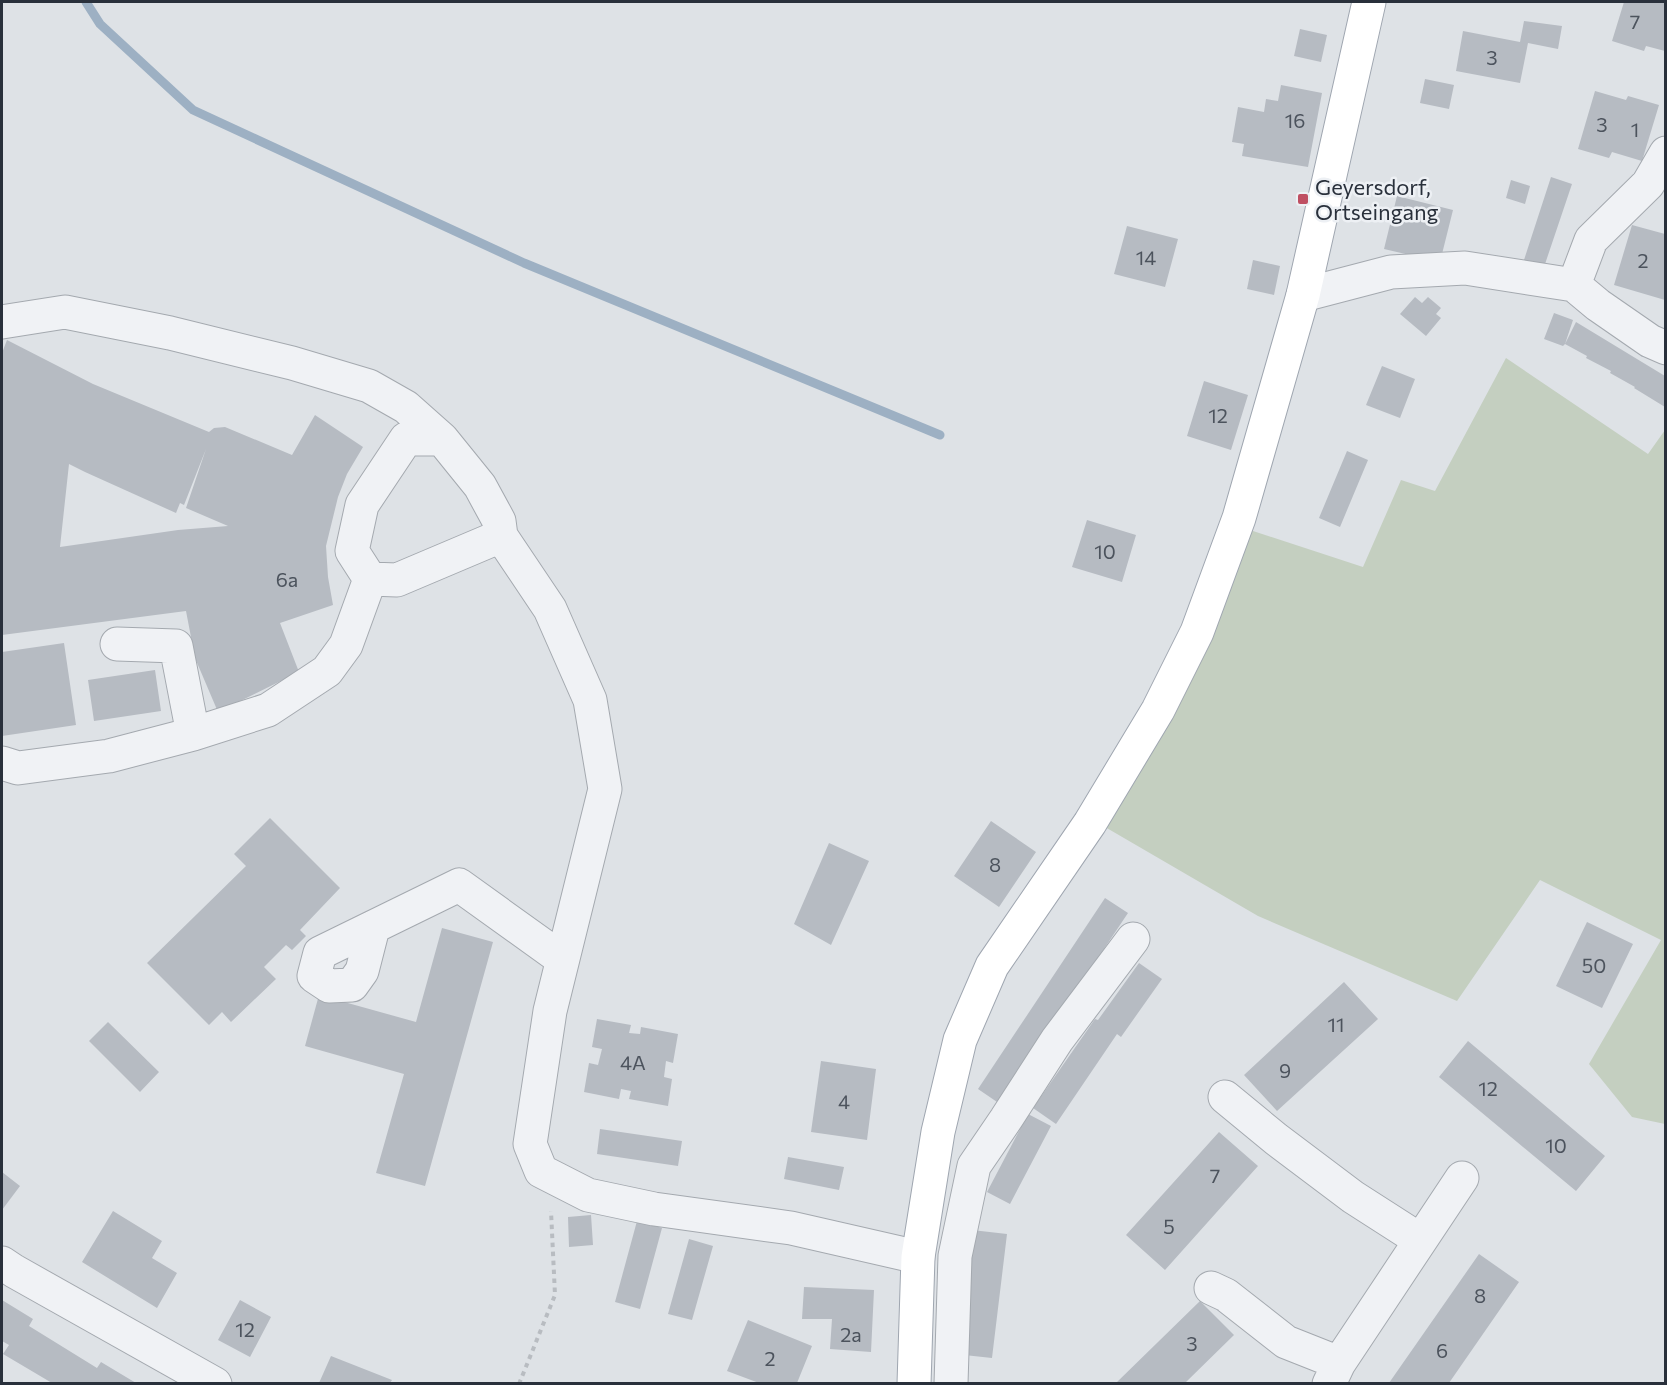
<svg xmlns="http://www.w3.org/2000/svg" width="1667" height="1385" font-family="Commissioner,sans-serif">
<rect width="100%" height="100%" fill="#dee2e6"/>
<path fill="#c4cfc0" d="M1506 358 1648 454 1665 430V1124L1632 1117 1589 1064 1661 940 1540 880 1457 1001 1258 916 1105 827 1250 530 1363 567 1401 480 1435 491Z"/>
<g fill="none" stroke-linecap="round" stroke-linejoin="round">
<path stroke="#9db0c3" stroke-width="9" d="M86 2 100 24 193 110 524 263 940 435"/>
</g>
<path fill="#b6bbc2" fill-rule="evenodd" d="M1624 2H1665V51L1646 46 1644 51 1612 41Z
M1524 21 1562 26 1558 49 1528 43 1520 83 1456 71 1463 31 1520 42Z
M1300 29 1327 35 1321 62 1294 56Z
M1425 79 1454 85 1449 109 1420 103Z
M1281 85 1322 93 1308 167 1242 156 1244 144 1232 142 1238 107 1264 112 1266 99 1278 101Z
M1595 91 1626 100 1628 96 1659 105 1642 161 1612 152 1609 158 1578 149Z
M1551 177 1572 184 1543 270 1523 263Z
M1511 180 1530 186 1525 204 1506 198Z
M1397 196 1453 210 1440 262 1384 249Z
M1632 225 1665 234V300L1614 285Z
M1127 226 1178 239 1165 287 1114 274Z
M1253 260 1280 266 1274 295 1247 289Z
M1415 297 1422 303 1428 297 1441 308 1436 314 1441 318 1426 336 1400 314Z
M1554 313 1573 320 1565 344 1576 322 1665 376V407L1634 388 1635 387 1610 373 1611 371 1586 358 1587 356 1565 344 1563 346 1544 339Z
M7 340 93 384 209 432 214 428 225 427 292 455 315 415 363 447 347 474 338 497 326 546 328 577 333 605 280 623 299 672 218 712 195 658 186 611 2 635V353ZM206 449 186 508 228 526 178 530 60 547 69 464 85 472 176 513 180 503 184 505Z
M1382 366 1415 379 1400 418 1366 405Z
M1204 381 1248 395 1231 450 1187 436Z
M1347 451 1368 460 1340 527 1319 518Z
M1087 520 1136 535 1122 582 1072 567Z
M64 643 76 725 2 736V652Z
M155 670 161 711 94 721 88 680Z
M270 818 340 888 300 930 306 936 292 950 286 945 264 967 276 979 231 1022 222 1012 209 1025 147 963 246 866 234 854Z
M991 821 1036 852 999 907 954 876Z
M829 843 869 861 831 945 794 924Z
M1105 898 1128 913 1000 1104 978 1089Z
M1587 922 1633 944 1602 1008 1556 986Z
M442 928 493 942 425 1186 376 1173 404 1074 305 1046 319 995 416 1022Z
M1139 963 1162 979 1121 1037 1117 1034 1056 1124 1033 1108 1095 1019 1098 1020Z
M1344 982 1378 1019 1277 1111 1244 1075Z
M597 1019 631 1025 629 1033 640 1034 641 1027 678 1034 673 1063 666 1061 664 1077 672 1079 668 1106 629 1099 631 1091 621 1089 619 1099 584 1092 589 1063 598 1065 602 1049 592 1047Z
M108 1022 159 1072 140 1092 89 1041Z
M1468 1041 1605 1156 1576 1191 1439 1077Z
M821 1061 876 1069 867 1140 811 1132Z
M1028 1114 1051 1126 1010 1204 987 1192Z
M600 1129 682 1141 678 1166 597 1154Z
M1219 1132 1258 1166 1165 1270 1126 1235Z
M788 1157 844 1167 839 1190 784 1179Z
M2 1172 20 1186 2 1210Z
M113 1211 162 1241 152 1258 177 1273 157 1308 82 1262Z
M591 1215 593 1245 569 1247 568 1217Z
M637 1221 662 1228 640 1309 615 1302Z
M972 1230 1007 1234 992 1358 955 1354Z
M689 1239 713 1246 692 1320 668 1314Z
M1479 1254 1519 1282 1449 1383H1389Z
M804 1287 874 1290 871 1352 830 1349 832 1319H802Z
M2 1300 33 1319 29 1326 97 1368 101 1362 136 1383H52L3 1354 9 1345 2 1341Z
M240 1300 271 1317 250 1357 218 1340Z
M1200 1301 1234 1335 1185 1383H1116Z
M748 1320 812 1346 797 1383H759L727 1371Z
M331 1356 392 1380 390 1383H319Z"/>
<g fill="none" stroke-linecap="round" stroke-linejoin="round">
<defs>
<path id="minor" d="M1574 285 1591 240 1648 184 1666 153
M1303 295 1391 272 1465 268 1574 285 1598 305 1650 341 1666 348
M2 322 65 312 170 333 292 363 369 386 406 407 442 439
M370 579 352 551 362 505 406 439H442L480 486 499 521 501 536
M117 644 176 646 193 734
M2 763 18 768 109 756 193 734 268 710 327 671 346 645 370 579 397 580 501 536 550 609 590 700 605 789 550 1011 530 1144 541 1171 588 1195 654 1209 791 1228 918 1257
M373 928 362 971 352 985 329 986 314 976 320 953 459 885 562 959
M1225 1097 1276 1139 1353 1197 1420 1240
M2 1263 14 1271 215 1384
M1211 1288 1226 1295 1286 1342 1339 1363
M951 1384 955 1256 974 1166 1006 1119 1057 1040 1133 939
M1329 1384 1339 1363 1462 1178"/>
<path id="major" d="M914 1384 918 1257 938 1132 960 1040 992 966 1090 823 1158 710 1197 632 1239 518 1303 295 1369 2"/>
</defs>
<use href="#minor" stroke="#a4a9af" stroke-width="35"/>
<use href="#major" stroke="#9fa6b0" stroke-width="35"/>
<path stroke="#b8bcc1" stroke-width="4" stroke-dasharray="4.5 4.5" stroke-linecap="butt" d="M519 1384 555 1295 551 1211"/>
<use href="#minor" stroke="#f0f2f5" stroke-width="33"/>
<use href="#major" stroke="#fff" stroke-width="33"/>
</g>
<rect fill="#bf4f62" stroke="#edf0f4" stroke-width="2" x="1297" y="193" width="12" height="12" rx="3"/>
<g text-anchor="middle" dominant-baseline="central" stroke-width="5" stroke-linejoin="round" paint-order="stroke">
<g font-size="20" fill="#4c535d">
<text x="1635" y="21">7</text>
<text x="1492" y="57">3</text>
<text x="1295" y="120">16</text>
<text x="1602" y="124">3</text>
<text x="1635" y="129">1</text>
<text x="1146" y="257">14</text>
<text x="1643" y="260">2</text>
<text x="1218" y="415">12</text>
<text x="1105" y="551">10</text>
<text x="287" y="579">6a</text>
<text x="995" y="864">8</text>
<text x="1594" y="965">50</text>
<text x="1336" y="1024">11</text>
<text x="633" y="1062">4A</text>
<text x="1285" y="1070">9</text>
<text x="1488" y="1088">12</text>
<text x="844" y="1101">4</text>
<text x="1556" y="1145">10</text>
<text x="1215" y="1175">7</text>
<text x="1169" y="1226">5</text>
<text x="1480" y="1295">8</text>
<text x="245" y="1329">12</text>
<text x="851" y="1334">2a</text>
<text x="1192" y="1343">3</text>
<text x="1442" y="1350">6</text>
<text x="770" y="1358">2</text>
</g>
<g font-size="22" fill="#29303b" stroke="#edf0f4" text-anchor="start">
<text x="1315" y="186">Geyersdorf,<tspan x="1315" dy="25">Ortseingang</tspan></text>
</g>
</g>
<rect width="1667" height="1385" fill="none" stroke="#29303b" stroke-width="6"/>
</svg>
